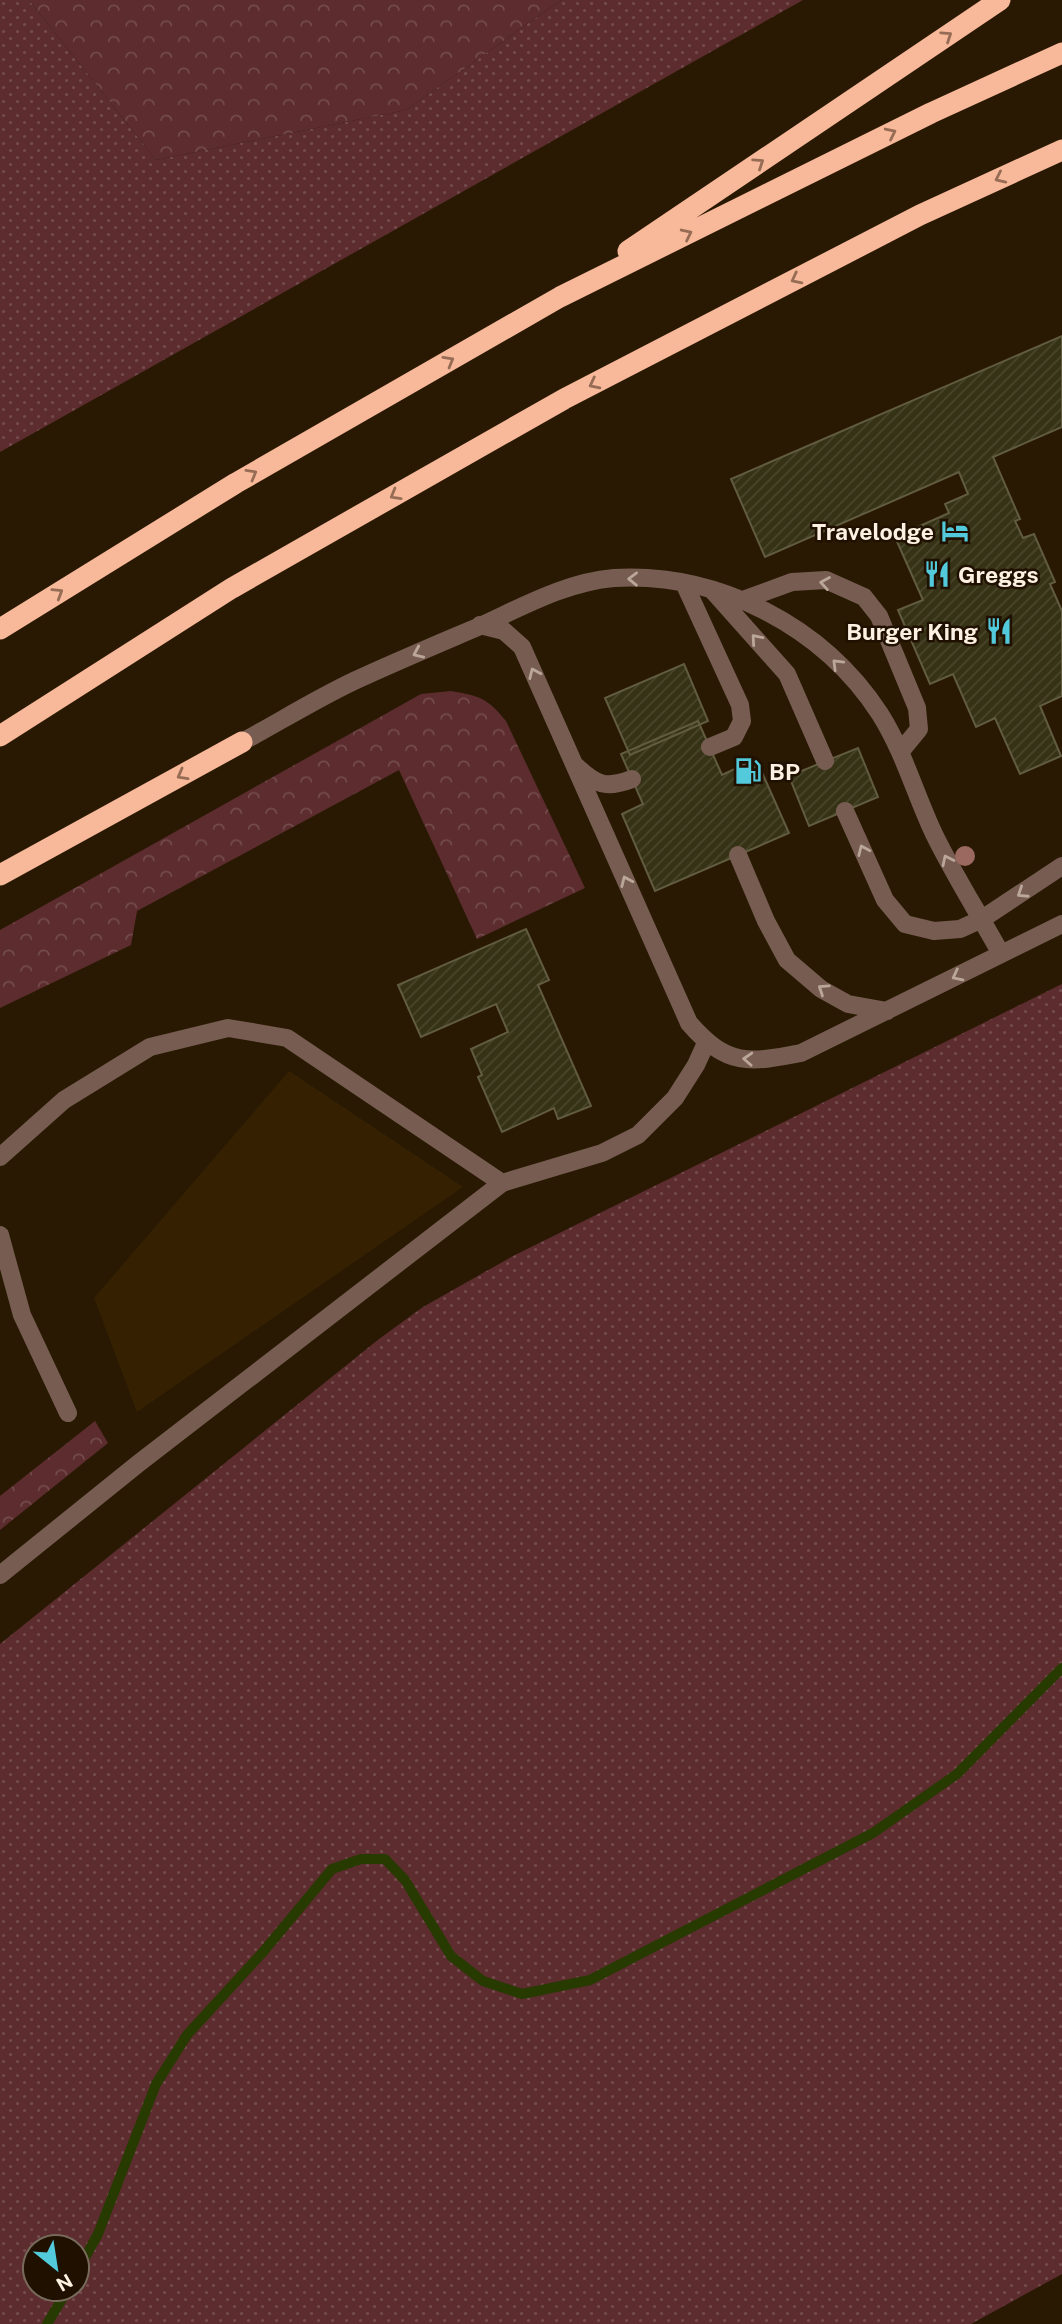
<svg xmlns="http://www.w3.org/2000/svg" width="1062" height="2324" font-family="'Public Sans',sans-serif">
<defs>
<pattern id="grass-dots" width="8" height="8" patternUnits="userSpaceOnUse" patternTransform="scale(1.75)"><rect width="8" height="8" fill="#5c2c2e"/><path d="M2 2h.1M6 6h.1" fill="none" stroke="#744b4c" stroke-width="1.8" stroke-linecap="round"/></pattern>
<pattern id="forest-crowns" width="20" height="18" patternUnits="userSpaceOnUse" patternTransform="scale(1.75)"><rect width="20" height="18" fill="#5c2c2e"/><path d="M2 6a3 3 0 1 1 6 0M12 15a3 3 0 1 1 6 0" fill="none" stroke="#744b4c"/></pattern>
<pattern id="building-hatch" width="6" height="6" patternUnits="userSpaceOnUse" patternTransform="scale(1.75)"><rect width="6" height="6" fill="#363216"/><path d="M-1 1l2-2M0 6l6-6M5 7l2-2" fill="none" stroke="#4a462c"/></pattern>
</defs>
<rect width="100%" height="100%" fill="#291903"/>
<path fill="#352102" d="M289 1071 463 1187 137 1412 94 1298Z"/>
<path fill="url(#grass-dots)" fill-rule="evenodd" d="M0 0H29L156 160 406 110 561 0H803L0 452Z
M1062 984V2274L971 2324H0V1644L379 1339 423 1307 513 1256ZM35 2247H77V2289H35Z"/>
<path fill="url(#forest-crowns)" d="M29 0H561L406 110 156 160Z
M451 691C480 696 487 698 506 721L585 888 477 939 399 770 137 911 131 945 0 1008V930L421 694Z
M95 1421 108 1443 0 1530V1496Z"/>
<g fill="none" stroke-linecap="round" stroke-linejoin="round">
<path stroke="#273a00" stroke-width="10" d="M77 2272 98 2234 156 2084 187 2035 263 1952 332 1869 361 1859H385L405 1880 451 1956 483 1981 522 1994 590 1980 873 1833 957 1774 1062 1668
M47 2324 68 2289"/>
</g>
<path fill="url(#building-hatch)" stroke="#615c3f" stroke-width="2" d="M1062 336V427L993 457 1020 519 1015 521 1023 538 1034 534 1055 582 1050 584 1062 611V696L1040 706 1061 756 1020 774 995 718 976 727 953 674 930 684 898 610 923 600 895 537 949 513 945 504 968 494 959 472 765 557 731 479Z
M684 664 708 721 630 755 605 698Z
M698 721 722 775 756 759 789 833 655 891 622 814 643 804 621 754Z
M858 748 878 797 809 826 789 776Z
M526 929 549 980 538 985 591 1106 558 1119 554 1108 502 1132 478 1077 482 1075 471 1049 508 1032 496 1004 421 1037 398 985Z"/>
<g fill="none" stroke-linecap="round" stroke-linejoin="round">
<path stroke="#775d51" stroke-width="18" d="M684 583 740 705 742 721 734 737 710 747
M713 591 787 674 825 761
M743 600 792 582 826 580 864 597 879 616 917 708 919 729 901 751
M480 625 504 631 522 647 689 1023C727 1067 749 1063 801 1053L1062 924
M242 742C279 722 316 699 354 681 395 662 438 644 480 626 522 607 566 582 614 578 718 572 823 626 880 714 904 752 915 794 934 834 954 875 979 914 1001 954
M576 766C596 785 606 789 632 779
M845 811 885 900 905 924 934 931 960 929 982 919 1062 866
M738 855 766 921 787 960 821 989 848 1004 887 1011
M0 1157 64 1100 150 1047 228 1028 287 1038 502 1183
M0 1235 22 1315 68 1413
M0 1575 139 1463 502 1183 602 1153 638 1135 675 1098 696 1065 706 1043"/>
<path stroke="#f8b89a" stroke-width="21" d="M628 251 1000 0
M0 629 236 483 560 297 931 113 1062 53
M0 736 232 588 564 399 920 215 1062 150
M0 875 242 742"/>
</g>
<circle fill="#9b695f" cx="965" cy="856" r="10"/>
<defs><path id="oneway-chevron" d="M-2-3.5L2.5 0L-2 3.5" fill="none" stroke-width="1.6" stroke-linecap="round" stroke-linejoin="round" transform="scale(1.75)"/></defs>
<g stroke="#966c55">
<use href="#oneway-chevron" transform="translate(947 36) rotate(-34)"/>
<use href="#oneway-chevron" transform="translate(891 133) rotate(-26)"/>
<use href="#oneway-chevron" transform="translate(759 163) rotate(-34)"/>
<use href="#oneway-chevron" transform="translate(1000 178) rotate(155)"/>
<use href="#oneway-chevron" transform="translate(687 234) rotate(-26)"/>
<use href="#oneway-chevron" transform="translate(796 279) rotate(153)"/>
<use href="#oneway-chevron" transform="translate(449 361) rotate(-30)"/>
<use href="#oneway-chevron" transform="translate(594 384) rotate(153)"/>
<use href="#oneway-chevron" transform="translate(252 474) rotate(-30)"/>
<use href="#oneway-chevron" transform="translate(395 495) rotate(150)"/>
<use href="#oneway-chevron" transform="translate(58 593) rotate(-32)"/>
<use href="#oneway-chevron" transform="translate(182 775) rotate(151)"/>
</g>
<g stroke="#baa79a">
<use href="#oneway-chevron" transform="translate(633 579) rotate(-179)"/>
<use href="#oneway-chevron" transform="translate(825 583) rotate(-170)"/>
<use href="#oneway-chevron" transform="translate(756 639) rotate(-131)"/>
<use href="#oneway-chevron" transform="translate(418 653) rotate(156)"/>
<use href="#oneway-chevron" transform="translate(837 664) rotate(-135)"/>
<use href="#oneway-chevron" transform="translate(534 673) rotate(-114)"/>
<use href="#oneway-chevron" transform="translate(863 850) rotate(-114)"/>
<use href="#oneway-chevron" transform="translate(947 860) rotate(-116)"/>
<use href="#oneway-chevron" transform="translate(626 881) rotate(-114)"/>
<use href="#oneway-chevron" transform="translate(1022 893) rotate(147)"/>
<use href="#oneway-chevron" transform="translate(957 976) rotate(153)"/>
<use href="#oneway-chevron" transform="translate(823 989) rotate(-146)"/>
<use href="#oneway-chevron" transform="translate(748 1059) rotate(-177)"/>
</g>
<defs>
<symbol id="hotel-bare" viewBox="-9 -9 18 18"><path d="M-6-4.5h1.5V1H6V5H4.5V3h-9V5H-6ZM-4 0a1.8 1.8 0 1 1 3.6 0ZM.5 0V-2.5h3Q6-2.5 6 0Z" fill="#53cadc" stroke="#1f1000" stroke-width="2.5" paint-order="stroke"/></symbol>
<symbol id="restaurant-bare" viewBox="-9 -9 18 18"><path d="M-5-6h1v4h1v-4h1v4h1v-4h1v5L-1.5 .5V6h-2V.5L-5-1ZM5-6V6H3V1.5H1.5Q1.5-4 5-6Z" fill="#53cadc" stroke="#1f1000" stroke-width="2.5" paint-order="stroke"/></symbol>
<symbol id="fuel-bare" viewBox="-9 -9 18 18"><path d="M-5.5-6h7V0h2V4h1.3V-2.5L3-4.5l.8-.8L6-3V5H2.5V1h-1V6h-7ZM-4.2-4.7v3.2H.2V-4.7Z" fill="#53cadc" stroke="#1f1000" stroke-width="2.5" paint-order="stroke"/></symbol>
</defs>
<g fill-rule="evenodd">
<use href="#hotel-bare" x="936" y="512" width="38" height="38"/>
<use href="#restaurant-bare" x="918" y="555" width="38" height="38"/>
<use href="#restaurant-bare" x="980" y="612" width="38" height="38"/>
<use href="#fuel-bare" x="729" y="752" width="38" height="38"/>
</g>
<g text-anchor="middle" dominant-baseline="central" stroke-width="5" stroke-linejoin="round" paint-order="stroke">
<g font-size="23" font-weight="bold" fill="#fcf1e3" stroke="#1f1000" text-anchor="end">
<text x="934" y="531">Travelodge</text>
<text x="958" y="574" text-anchor="start">Greggs</text>
<text x="978" y="631">Burger King</text>
<text x="769" y="771" text-anchor="start">BP</text>
</g>
</g>
<g transform="translate(56 2268) rotate(150)"><circle r="33" fill="#1f1000" stroke="#776a5b" stroke-width="2"/>
<path d="M0-5L12 26L0 18L-12 26Z" fill="#53cadc"/>
<text y="-10" font-size="19" font-weight="bold" text-anchor="middle" fill="#fcf1e3">N</text>
</g>
</svg>
